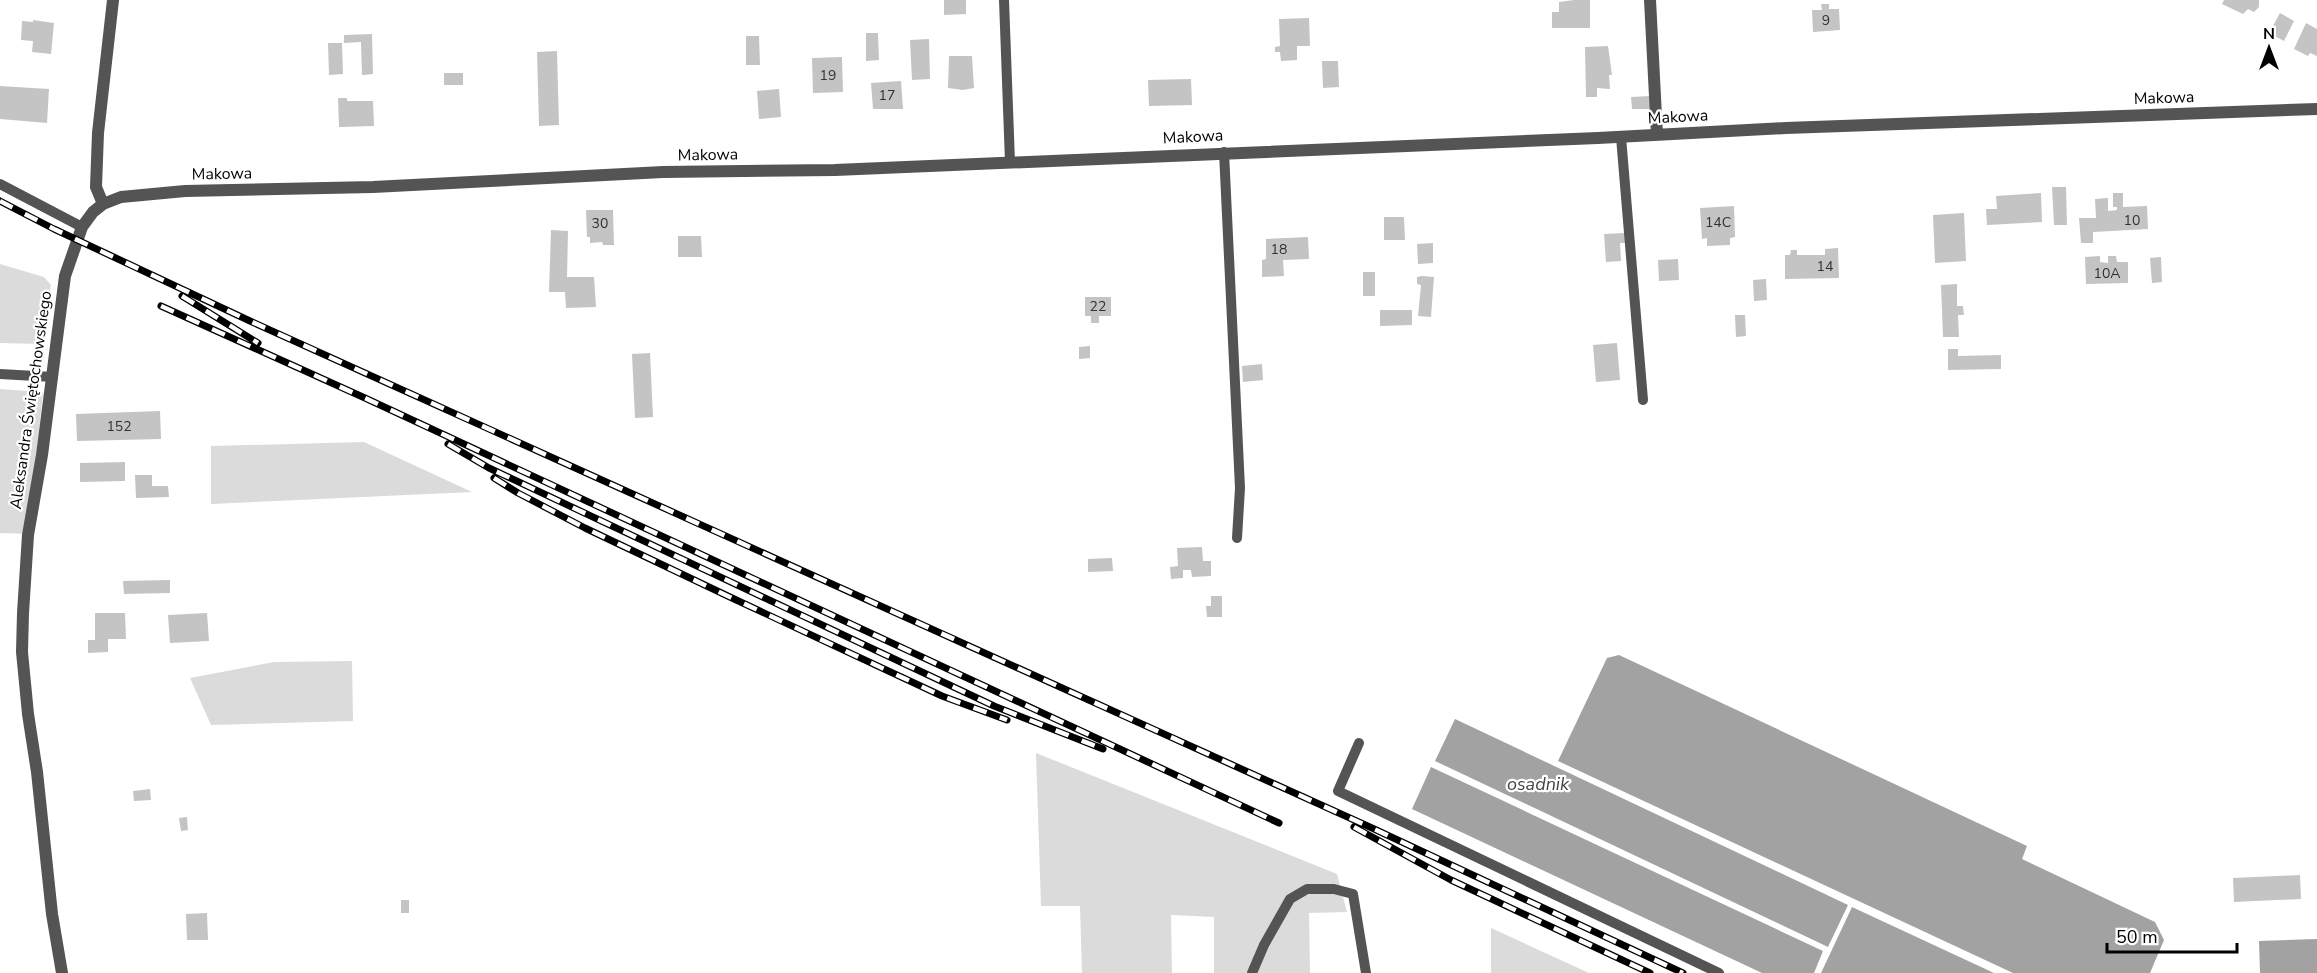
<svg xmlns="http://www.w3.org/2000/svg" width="2317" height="973" font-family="'Nunito Sans',sans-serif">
<rect width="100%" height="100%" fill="#fff"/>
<path fill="#dbdbdb" d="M0 264 44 277 51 285 41 344 0 343Z
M0 389 43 392 28 534 0 533Z
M364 442 472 492 211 504V446Z
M352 661 353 721 211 725 190 678 274 662Z
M1036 753 1337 874 1347 912 1309 913 1310 973H1214V917L1171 915 1172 973H1082L1080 906H1041Z
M1491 928 1589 973H1491Z"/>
<path fill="#a2a2a2" d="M1619 655 2027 846 2022 859 2155 922 2164 940 2150 973H2013L1558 761 1607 658Z
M1455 719 1848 905 1828 947 1435 761Z
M1431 767 1823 951 1814 973H1762L1412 809Z
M1852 907 1994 973H1821Z
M2317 939V973H2260L2259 941Z"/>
<path fill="#c4c4c4" d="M944 0H966V14L944 15Z
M1574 0H1590V28H1552V12H1559V2Z
M2224 0H2259V7L2254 12 2248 9 2243 14 2222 4Z
M1821 4H1829V9H1839L1840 30 1813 32 1812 10H1822Z
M2280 13 2294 21 2284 41 2269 33Z
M1309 18 1310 46H1297V60L1281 61 1280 52H1275V47L1280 46 1279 19Z
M33 20 54 23 51 54 32 52 33 41 21 40 22 21 33 22Z
M2306 23 2317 29V56L2310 53 2308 56 2294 49Z
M866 33H878L879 60 866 61Z
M372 34 373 74 362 75 361 42 344 43V35Z
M746 36H759L760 65H746Z
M929 39 930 79 912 80 910 40Z
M328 43H342L343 74 329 75Z
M1608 46 1612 75H1609L1610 89 1597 88V97H1586L1585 47Z
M557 51 559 125 539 126 537 52Z
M949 56H972L974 88 963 90 948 88Z
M842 57 843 92 813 93 812 58Z
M1322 61H1338L1339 87 1323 88Z
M444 73H463V85H444Z
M1191 79 1192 105 1149 106 1148 80Z
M901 81 903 109H873L871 83Z
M0 86 49 89 47 123 0 119Z
M779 89 781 117 759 119 757 91Z
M1650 96V109H1632L1631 97Z
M338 98H347V101H373L374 126 339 127Z
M2052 187H2066L2067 225H2054Z
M2041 193 2042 222 1987 225 1986 209H1997L1996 196Z
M2113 193H2123V207L2147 206 2148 229 2093 232V243H2081L2079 218H2096L2095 199 2108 198V211L2117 210V207H2113Z
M1734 206 1735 237 1730 238V245L1707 246V238L1702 239 1700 208Z
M586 210H613L614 245H603L602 242 590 243V237H587Z
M1964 213 1966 261 1935 263 1933 215Z
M1384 217H1404L1405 240H1384Z
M551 230 568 231 567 277H594L596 307 566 308 565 292H549Z
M1625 233 1626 243H1620L1621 261 1606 262 1604 234Z
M678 236H701L702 257H678Z
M1308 237 1309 259 1283 260 1284 276 1262 277V260L1266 259V239Z
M1433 243V263L1418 264 1417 244Z
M1838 248 1839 278 1785 279V255H1790L1791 250H1797V255H1825V249Z
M2100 256V262L2108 263V256H2116L2117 262H2128V283L2086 284 2085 257Z
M2161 257 2162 282 2152 283 2150 258Z
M1678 259 1679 280 1659 281 1658 260Z
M1363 272H1375V296H1363Z
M1422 276 1434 277 1431 317 1418 316 1421 285 1417 284V277Z
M1766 279 1767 300 1754 301 1753 280Z
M1957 284V306H1963L1964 315H1958L1959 337H1943L1941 285Z
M1085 297H1111V316H1099V323H1091V316H1085Z
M1380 310H1412V325L1380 326Z
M1735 315H1745L1746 336 1736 337Z
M1617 343 1620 380 1596 382 1593 345Z
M1090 346V358L1079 359V347Z
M1948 349H1958V356L2001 355V369L1948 370Z
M650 353 653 417 635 418 632 354Z
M1262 364 1263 380 1243 382 1242 366Z
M160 411 161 439 77 441 76 414Z
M125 462V481L80 482V463Z
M135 475H152V486H168L169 497 136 498Z
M1202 547 1203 561H1211V576L1192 577 1191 570H1183V578L1171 579 1170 567 1178 566 1177 548Z
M1112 558 1113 571 1088 572V559Z
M170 580V593L124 594 123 581Z
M1211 596H1222V617H1207L1206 606H1211Z
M95 613H125L126 639H108V652L88 653V640H95Z
M207 613 209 641 170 643 168 615Z
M150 789 151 800 134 801 133 791Z
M187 817 188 830 181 831 179 818Z
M2300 875 2301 899 2234 902 2233 878Z
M401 900H409V913H401Z
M207 913 208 940H187L186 914Z"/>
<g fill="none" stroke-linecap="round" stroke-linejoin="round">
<path stroke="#545454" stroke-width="10" d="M1004 0 1010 162
M1621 137 1643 400
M1224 152 1240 488 1237 538
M0 184 82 227
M0 374 53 377
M1359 743 1338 791 1719 973
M1252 973 1264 945 1290 899 1307 889H1334L1353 894 1366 973"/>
<path stroke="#545454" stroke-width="12" d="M1650 0 1657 135
M103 204 96 187 98 133 113 0
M62 973 52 914 37 772 28 714 22 652 23 613 28 535 42 455 65 276 82 227 93 212 103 204 121 197 185 191 373 187 663 172 835 170 1598 138 1786 128 2317 109"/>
<defs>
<path id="rail" d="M0 201 54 229 250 321 1372 828 1683 973
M182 296 258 343
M161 306 365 398 1279 823
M448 444 489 468 994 706 1103 749
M494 478 518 493 585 528 732 598 942 696 1007 720
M1354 827 1451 880 1650 973"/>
</defs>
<use href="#rail" stroke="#000" stroke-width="7"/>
<use href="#rail" stroke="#fff" stroke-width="4.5" stroke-dasharray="14" stroke-linecap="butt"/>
</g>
<g text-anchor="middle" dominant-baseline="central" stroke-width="4.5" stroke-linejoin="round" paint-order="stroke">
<g font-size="14" fill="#313131">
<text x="1826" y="20">9</text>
<text x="828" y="75">19</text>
<text x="887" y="95">17</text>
<text x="2132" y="220">10</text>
<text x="1718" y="222">14C</text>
<text x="600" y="223">30</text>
<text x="1279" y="249">18</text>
<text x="1825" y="266">14</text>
<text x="2107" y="273">10A</text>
<text x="1098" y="306">22</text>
<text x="119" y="426">152</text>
</g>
<g font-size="16" fill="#000" stroke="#fff">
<text transform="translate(2164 98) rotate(-2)">Makowa</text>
<text transform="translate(1678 117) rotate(-3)">Makowa</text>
<text transform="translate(1193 137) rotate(-3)">Makowa</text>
<text transform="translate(708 155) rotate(-1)">Makowa</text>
<text transform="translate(222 174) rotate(-1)">Makowa</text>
<text transform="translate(31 400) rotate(-82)">Aleksandra Świętochowskiego</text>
</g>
<g font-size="18" font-style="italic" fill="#434343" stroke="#fff">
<text x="1538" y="784">osadnik</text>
</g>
</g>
<g transform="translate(2269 48)" stroke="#ffffff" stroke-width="4.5" paint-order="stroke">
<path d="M0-4.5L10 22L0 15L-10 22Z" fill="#000000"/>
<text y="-9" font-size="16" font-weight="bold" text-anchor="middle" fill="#000000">N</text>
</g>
<path d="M2107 943v9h130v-9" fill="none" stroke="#000000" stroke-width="3"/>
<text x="2116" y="943" font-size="18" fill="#000000" stroke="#ffffff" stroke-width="4.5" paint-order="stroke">50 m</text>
</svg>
